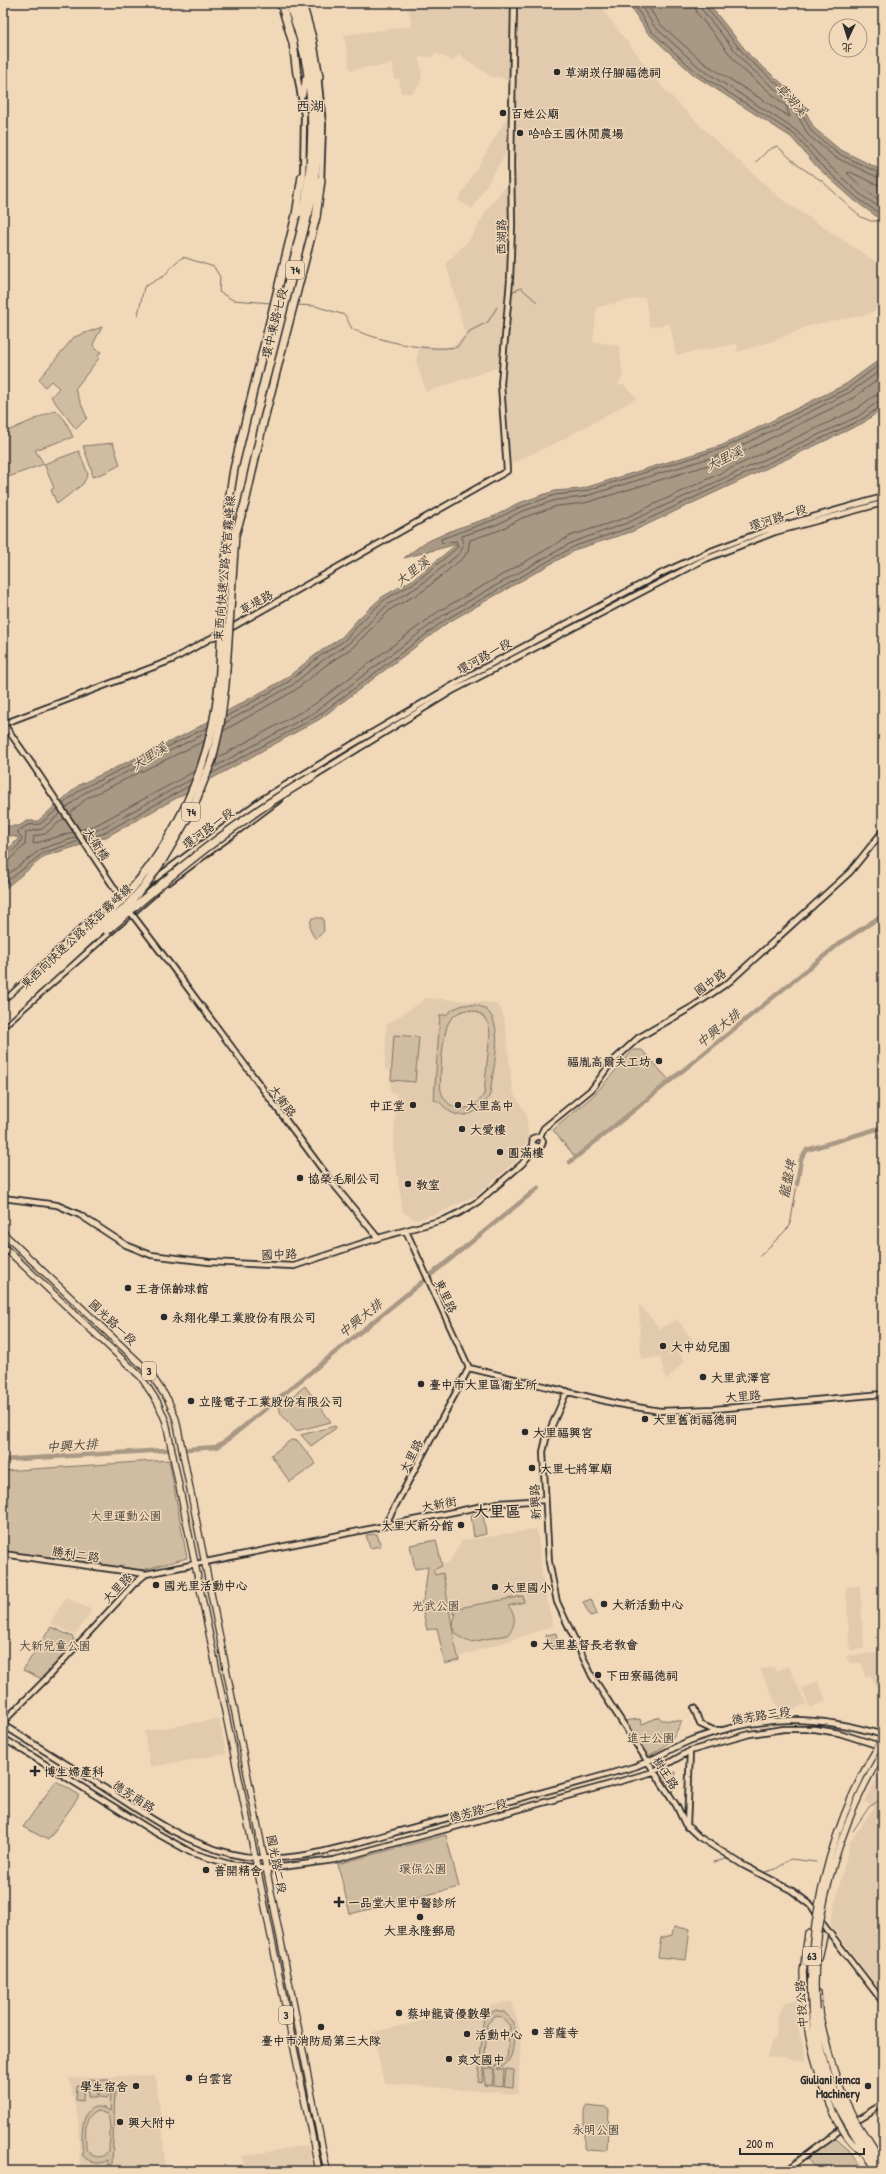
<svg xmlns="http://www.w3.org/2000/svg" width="886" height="2174" font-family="'Patrick Hand','LXGW WenKai TC',sans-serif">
<rect width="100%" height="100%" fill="#f1d8b9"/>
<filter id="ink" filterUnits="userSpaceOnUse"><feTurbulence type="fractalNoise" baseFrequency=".025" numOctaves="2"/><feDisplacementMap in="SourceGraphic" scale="8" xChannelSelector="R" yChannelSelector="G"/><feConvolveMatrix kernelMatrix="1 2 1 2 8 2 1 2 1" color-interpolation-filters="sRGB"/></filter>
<g filter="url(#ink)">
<path fill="#e1caae" d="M407 3H599L608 17 664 89 710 135 784 201 876 262 883 270V303L878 309 866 315 811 325 779 339 738 352 737 344 676 355 670 324 650 327 645 297 597 307 593 342 619 345 623 375 618 385H624L637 398 562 440 510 464 504 388 499 367 426 392 416 361 419 346 447 347 454 345 465 334 446 263 470 239 488 208 509 182V148L472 209 458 200 510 112 509 82 500 77H491L459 54 453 61 435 53 431 57H419L422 75 420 84 412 93H401L399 79H394L393 64 350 70 344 35 412 26Z
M427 998 495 1003 501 1009 505 1022 513 1093 526 1113 528 1130V1140L517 1160 477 1195 441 1212 416 1220 403 1212 393 1148 397 1094 390 1093 391 1072 385 1069 386 1025Z
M639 1304 660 1329 677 1319 693 1341 678 1351 685 1361 666 1380 660 1357 641 1360Z
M537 1529 543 1581 553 1626 459 1657 443 1573 435 1575 433 1570 449 1562 462 1541Z
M860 1586 864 1649 850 1650 846 1587Z
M66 1598 92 1610 75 1635 50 1623Z
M883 1652V1683L876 1687 871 1675 865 1676 862 1663H850L845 1656Z
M789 1666 806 1704 793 1710H779L760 1669 774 1667 776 1671Z
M818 1681 826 1701 810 1708 802 1688Z
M218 1719 220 1721 226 1754 150 1767 144 1731Z
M883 1766V1914L876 1931 883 1935V1988L880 1990 830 1924 850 1842 874 1807 865 1801Z
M796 2000 799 2031 806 2060 793 2061 784 2057 768 2058 771 2042 776 2038V2021L778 2015 786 2002Z
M512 2001 521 2035 518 2094 384 2083 373 2032Z
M155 2075 163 2131 165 2171H80L78 2119 69 2078Z
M308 2145 313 2171H247L243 2156Z"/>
<path fill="#d0bca1" stroke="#7e7466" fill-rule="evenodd" d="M102 327 93 344 95 349 101 352 98 356 99 358 75 389 87 418 76 429 51 397 59 388 51 381 45 387 39 379 74 337Z
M56 410 65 420 73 437 35 450 44 464 79 451 88 474 83 484 57 504 51 490 54 488 44 464 3 479V433Z
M113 443 120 465 107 472 92 477V471L83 446Z
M312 918H323L324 931 316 939C310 932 308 927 312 918Z
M463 1005C513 999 493 1065 490 1094 484 1109 465 1122 449 1111 443 1107 441 1101 434 1100L440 1015H446L453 1009ZM466 1010C480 1010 489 1019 490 1033L484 1094C474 1113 448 1114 441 1091 439 1081 443 1030 449 1022 453 1015 459 1012 466 1010Z
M394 1035 419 1037 415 1082 391 1080Z
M633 1050H642L669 1080 576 1158 553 1130 595 1094Z
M305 1386 331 1422 296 1431 281 1414 279 1407Z
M335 1426 336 1428 311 1446 301 1435Z
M291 1440 298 1441 316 1464 290 1482 271 1455Z
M169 1460 187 1558 143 1570 3 1551V1471Z
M483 1513 486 1534 474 1537 471 1515Z
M377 1534 381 1546 370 1548 366 1535Z
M436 1540 442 1566 433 1570 435 1575 443 1573 455 1644 459 1660 445 1664 437 1628 427 1630 421 1602 424 1599 428 1567 415 1569 410 1545Z
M523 1596 524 1602 508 1606C517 1615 516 1626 507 1635L471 1642C457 1639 449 1628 456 1614H453V1609Z
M591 1599 597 1614 590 1616 583 1602Z
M51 1627 73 1637 74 1646 44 1680 23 1670Z
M556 1633 558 1646 550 1647 546 1635Z
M659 1717 662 1720 682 1721C674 1738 664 1752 644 1756L623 1721 640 1719 642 1724Z
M676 1772 672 1794 663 1776Z
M56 1781 78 1794V1798L48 1840 23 1827Z
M446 1835 459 1887 350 1914 338 1864Z
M674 1927 690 1929 686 1960 658 1957 661 1938 672 1935Z
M496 2010 504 2012 514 2022C513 2039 517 2063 497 2069H504L503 2087 494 2086V2068L492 2086 484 2085 485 2068H493L485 2063 482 2082 478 2083 484 2013H490ZM495 2016 502 2017 510 2026 507 2058 496 2066 490 2063 485 2057 487 2024Z
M506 2069 514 2070 513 2088 504 2087Z
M89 2079 98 2080 97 2097H88Z
M99 2080H109L108 2098 99 2097Z
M77 2085 84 2086 83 2101 76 2100Z
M115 2092 112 2165H108V2160C98 2166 91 2163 83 2156 81 2138 79 2093 110 2111L111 2093ZM98 2111 107 2114C111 2118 111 2148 107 2152 101 2161 90 2156 86 2149 86 2135 82 2115 98 2111Z
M587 2106 606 2108 609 2110 607 2149 605 2151 587 2150 584 2148V2110Z
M835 2138 849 2150 864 2171H818L807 2159Z"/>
<path fill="#a89884" stroke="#766c60" d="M628 3H708L751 57 798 97 814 128 839 149 883 171V221L855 201 818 168 791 137 694 75 647 32Z
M883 357V408L863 423 631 532 577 549 447 623 320 719 104 838 45 856 3 890V854L19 838 3 834V826H19L27 821H38L79 785 184 735 285 679 318 653 342 637 358 619 382 597 414 579 457 544 404 558 424 543 455 529 495 516 516 504 554 491 581 489 723 445 846 384Z"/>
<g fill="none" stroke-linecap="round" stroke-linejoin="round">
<path stroke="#5d574f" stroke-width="1" d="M633 3 650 30 696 72 794 134 821 165 857 198 883 216
M639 3 654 26 700 68 797 131 825 162 860 194 883 210
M646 3 659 23 704 63 790 117 786 106 740 67 697 13 694 3
M700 3 702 10 745 63 791 103 808 135 835 157 883 180
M705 3 706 7 748 59 795 99 811 131 837 153 883 175
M883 186 876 184 850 172 847 173 864 189 883 203
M225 717 288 682 320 656 345 640 361 622 384 600 416 582 458 547 456 541 442 543 441 539 496 519 518 508 555 495 582 492 724 448 848 388 883 362
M225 723 291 686 323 660 348 644 387 605 419 586 460 553 463 546 462 536 498 524 520 512 556 500 583 497 726 453 850 392 883 369
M223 731 294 691 326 665 352 648 391 609 423 591 464 557 468 551 470 540 500 530 522 518 557 506 585 503 728 459 853 398 883 376
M217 758 312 706 439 611 570 536 625 518 855 410 874 396 883 394
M214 767 315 712 442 616 573 542 627 523 859 416 877 402 883 400
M211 774 318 716 445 620 575 546 629 528 861 420 883 405
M63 804 81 789 208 727
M65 809 84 793 206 733
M69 814 87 798 204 741
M64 818 45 834 34 836 33 844 73 832
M80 830 98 824 195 771
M83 835 100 829 192 779
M86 839 102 834 189 786
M3 856C10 855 21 844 22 838L18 833V831L28 825 40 824 58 809
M3 861 10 859 25 845 26 832 42 829 61 813
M3 878 41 849 77 837
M3 885 43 853 79 841"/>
<path stroke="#766c60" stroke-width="1" d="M756 162 768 150 777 146 799 166 822 181 861 217 871 221H879L880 218
M510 293 521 288 537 302
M296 305 315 306 345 315 352 329C381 341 426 352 457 347L470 331 488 322 497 307
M138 315 144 287 164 276 175 263 183 257 214 267 220 277 219 292 233 300 271 303
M760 1256 790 1226 797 1184
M853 1831 869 1807 883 1798
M714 1862 726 1859 734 1862
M747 1870 754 1873
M762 1873 776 1869 790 1859 816 1862"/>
<path stroke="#a89884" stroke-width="4.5" d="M570 1162 840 943 883 915
M797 1184 801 1159 807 1150 883 1127
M188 1449 216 1447 227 1440 538 1188
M3 1460 166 1450"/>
<defs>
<path id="minor" d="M297 74 304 115 303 178
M318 75 323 125 321 181
M303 95 305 78
M229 629 507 471 501 384 510 280 512 225 511 164 514 3
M3 723 32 764
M3 724 172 660 222 632
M312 777 452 691 703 560 775 532 883 503
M169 882 279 800
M148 884 261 800 353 744 474 673 664 572 711 551 767 530 883 497
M176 972 331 1181 378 1238
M3 1026 154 894
M540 1136 544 1128 592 1089 611 1063 638 1038 692 1007 729 982 850 872 883 831
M533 1145 539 1147 542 1145 543 1141 540 1136
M3 1198 57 1205 80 1215 126 1245 151 1255 209 1262 294 1266 378 1238 446 1219 459 1213 479 1201 522 1164 531 1153 533 1138 540 1136
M406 1231 469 1368
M469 1368 618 1404 660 1411 715 1409 883 1394
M567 1391 546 1439 543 1452 549 1562 557 1602 592 1676 676 1805 685 1824 699 1837 743 1865 791 1890 811 1905 825 1927 883 2002
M385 1525 469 1368
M3 1554 146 1574
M694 1708 700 1724 713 1730H720
M3 1722 44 1681 134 1584 146 1574 498 1503 545 1500
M3 1725C34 1744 64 1763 95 1782 139 1810 180 1842 232 1854 285 1867 337 1848 389 1834 469 1812 549 1791 630 1768 653 1762 671 1747 694 1739 763 1715 813 1714 883 1735
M3 1738 151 1830 192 1853 229 1864 267 1869 334 1860 600 1787 653 1772 690 1751 700 1748 750 1734 784 1729H815L839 1733 883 1747
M687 1827 690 1751
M785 2171 840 2130 883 2104"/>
<path id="major" d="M3 1233 150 1373 168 1400 176 1419 327 2171
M3 1246 141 1377 158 1403 166 1422 319 2171
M819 1958 824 1936
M818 1993 819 2012
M805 2010 803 1972 808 1933"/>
<path id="highway" d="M281 3 293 43 297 74
M302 3 312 38 319 77
M296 215 302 176
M316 217 321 180
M232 513 246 439 301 223C317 154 317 70 288 3
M237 523C247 445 270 369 289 293 297 261 306 229 312 196 323 134 319 62 295 3
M3 1004 95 917 121 900"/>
</defs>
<use href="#minor" stroke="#2b2b2b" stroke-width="8"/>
<use href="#major" stroke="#2b2b2b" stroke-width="8"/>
<use href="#highway" stroke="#2b2b2b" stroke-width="10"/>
<use href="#minor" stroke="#f1d8b9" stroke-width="4.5"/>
<use href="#major" stroke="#f1d8b9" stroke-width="5.5"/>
<use href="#highway" stroke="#f1d8b9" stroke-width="7"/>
<defs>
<path id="minor-bridge" d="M32 764 123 901
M128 909 176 972"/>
<path id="major-bridge" d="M883 1751C827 1846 792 1980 833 2086 843 2112 866 2147 883 2169
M805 2010C809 2046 831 2133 863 2152
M819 2012C827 2048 835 2081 852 2114 861 2131 873 2146 882 2164
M877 2171C858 2140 836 2110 824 2075 790 1973 825 1827 883 1739"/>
<path id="highway-bridge" d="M107 931C172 873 238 819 313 776
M3 1010C50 968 101 927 141 878 184 824 213 753 219 684 221 660 221 636 222 612 225 573 229 534 230 494L234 469 296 215
M3 1019 124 909 146 884 162 861 192 810 212 760 220 725 225 685 235 535 245 503 263 423 316 217"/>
</defs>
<use href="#minor-bridge" stroke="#2b2b2b" stroke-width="8" stroke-linecap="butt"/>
<use href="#major-bridge" stroke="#2b2b2b" stroke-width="8" stroke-linecap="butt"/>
<use href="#highway-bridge" stroke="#2b2b2b" stroke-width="10" stroke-linecap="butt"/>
<use href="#minor-bridge" stroke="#f1d8b9" stroke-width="4.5"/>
<use href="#major-bridge" stroke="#f1d8b9" stroke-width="5.5"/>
<use href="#highway-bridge" stroke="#f1d8b9" stroke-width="7"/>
</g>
</g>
<g fill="#2b2b2b" stroke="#f1d8b9" stroke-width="1.5">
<circle cx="557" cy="72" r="4"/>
<circle cx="503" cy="113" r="4"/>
<circle cx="520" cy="133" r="4"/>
<circle cx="659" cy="1061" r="4"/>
<circle cx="413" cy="1105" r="4"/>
<circle cx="458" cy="1105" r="4"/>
<circle cx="462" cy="1129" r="4"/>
<circle cx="500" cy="1152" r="4"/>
<circle cx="300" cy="1178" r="4"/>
<circle cx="408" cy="1184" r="4"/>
<circle cx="128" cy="1288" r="4"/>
<circle cx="164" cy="1317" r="4"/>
<circle cx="663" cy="1346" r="4"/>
<circle cx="703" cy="1377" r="4"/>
<circle cx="421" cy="1384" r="4"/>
<circle cx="191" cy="1401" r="4"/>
<circle cx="645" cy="1419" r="4"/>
<circle cx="525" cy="1432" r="4"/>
<circle cx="532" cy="1468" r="4"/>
<circle cx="461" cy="1525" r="4"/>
<circle cx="156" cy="1585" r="4"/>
<circle cx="495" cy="1587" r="4"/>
<circle cx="604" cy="1604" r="4"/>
<circle cx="534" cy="1644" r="4"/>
<circle cx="598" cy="1675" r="4"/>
<path d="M33 1765h4v4h4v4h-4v4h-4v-4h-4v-4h4z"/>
<circle cx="206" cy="1870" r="4"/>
<path d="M337 1896h4v4h4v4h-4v4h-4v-4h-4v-4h4z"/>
<circle cx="420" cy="1917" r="4"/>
<circle cx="399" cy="2013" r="4"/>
<circle cx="321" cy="2027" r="4"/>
<circle cx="535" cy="2032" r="4"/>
<circle cx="467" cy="2034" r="4"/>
<circle cx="449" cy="2059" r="4"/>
<circle cx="189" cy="2078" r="4"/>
<circle cx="136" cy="2086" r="4"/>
<circle cx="868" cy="2086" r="4"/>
<circle cx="120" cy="2122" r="4"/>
</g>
<g text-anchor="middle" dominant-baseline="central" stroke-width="3" stroke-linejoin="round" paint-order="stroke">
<g fill="#f1d8b9" stroke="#665f56" stroke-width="1">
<rect x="286" y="261" width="18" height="18" rx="3"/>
<rect x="182" y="803" width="18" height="18" rx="3"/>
<rect x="142" y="1362" width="14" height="18" rx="3"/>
<rect x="803" y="1947" width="18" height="18" rx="3"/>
<rect x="279" y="2006" width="14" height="18" rx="3"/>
</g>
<g font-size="11" font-weight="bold" fill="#2b2b2b">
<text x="295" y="270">74</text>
<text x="191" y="812">74</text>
<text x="149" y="1371">3</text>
<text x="812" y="1956">63</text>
<text x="286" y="2015">3</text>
</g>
<g font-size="12" font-weight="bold" fill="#2b2b2b" stroke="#f1d8b9" text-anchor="start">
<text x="565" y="72">草湖崁仔腳福德祠</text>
<text x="511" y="113">百姓公廟</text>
<text x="528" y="133">哈哈王國休閒農場</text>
<text x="651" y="1061" text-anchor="end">福胤高爾夫工坊</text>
<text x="405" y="1105" text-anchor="end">中正堂</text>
<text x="466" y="1105">大里高中</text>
<text x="470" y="1129">大愛樓</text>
<text x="508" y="1152">圓滿樓</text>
<text x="308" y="1178">協榮毛刷公司</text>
<text x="416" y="1184">教室</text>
<text x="136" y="1288">王者保齡球館</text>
<text x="172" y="1317">永翔化學工業股份有限公司</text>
<text x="671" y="1346">大中幼兒園</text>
<text x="711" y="1377">大里武澤宮</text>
<text x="429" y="1384">臺中市大里區衛生所</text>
<text x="199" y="1401">立隆電子工業股份有限公司</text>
<text x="653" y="1419">大里舊街福德祠</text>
<text x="533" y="1432">大里福興宮</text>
<text x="540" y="1468">大里七將軍廟</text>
<text x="453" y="1525" text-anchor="end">大里大新分館</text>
<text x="164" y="1585">國光里活動中心</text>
<text x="503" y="1587">大里國小</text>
<text x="612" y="1604">大新活動中心</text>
<text x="542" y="1644">大里基督長老教會</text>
<text x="606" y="1675">下田寮福德祠</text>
<text x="44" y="1771">博生婦產科</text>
<text x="214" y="1870">普開精舍</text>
<text x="348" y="1902">一品堂大里中醫診所</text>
<text x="420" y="1930" text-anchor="middle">大里永隆郵局</text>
<text x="407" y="2013">蔡坤龍資優數學</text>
<text x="543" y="2032">菩薩寺</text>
<text x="475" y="2034">活動中心</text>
<text x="321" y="2040" text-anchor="middle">臺中市消防局第三大隊</text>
<text x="457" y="2059">爽文國中</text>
<text x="197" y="2078">白雲宮</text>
<text x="860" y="2079" text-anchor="end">Giuliani Iemca<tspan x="860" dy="14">Machinery</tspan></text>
<text x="128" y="2086" text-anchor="end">學生宿舍</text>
<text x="128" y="2122">興大附中</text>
</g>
<g font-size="12" fill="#2b2b2b" stroke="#f1d8b9">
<text transform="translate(501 237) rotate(-89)">西湖路</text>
<text transform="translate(274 323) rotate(-76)">環中東路七段</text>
<text transform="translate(778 517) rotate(-18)">環河路一段</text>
<text transform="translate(224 568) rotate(-85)">東西向快速公路 快官霧峰線</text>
<text transform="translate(256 602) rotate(-29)">草堤路</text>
<text transform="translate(484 656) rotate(-29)">環河路一段</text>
<text transform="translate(208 828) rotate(-36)">環河路一段</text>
<text transform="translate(97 844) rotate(56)">大衛橋</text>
<text transform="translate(76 936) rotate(-43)">東西向快速公路 快官霧峰線</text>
<text transform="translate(710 982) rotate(-36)">國中路</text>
<text transform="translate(283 1101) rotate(54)">大衛路</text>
<text transform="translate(279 1254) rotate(-2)">國中路</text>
<text transform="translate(446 1296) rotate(65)">東里路</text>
<text transform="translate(113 1322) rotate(43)">國光路一段</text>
<text transform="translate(743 1396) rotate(-5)">大里路</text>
<text transform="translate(411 1456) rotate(-63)">大里路</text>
<text transform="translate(535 1502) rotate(-93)">新興路</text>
<text transform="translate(439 1504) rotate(-11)">大新街</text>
<text transform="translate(76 1554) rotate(8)">勝利二路</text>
<text transform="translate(117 1588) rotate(-46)">大里路</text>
<text transform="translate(761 1715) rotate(-9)">德芳路三段</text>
<text transform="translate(666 1773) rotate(57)">樹王路</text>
<text transform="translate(134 1796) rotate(33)">德芳南路</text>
<text transform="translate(478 1810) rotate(-15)">德芳路二段</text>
<text transform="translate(277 1864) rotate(79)">國光路二段</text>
<text transform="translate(801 2004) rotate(-94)">中投公路</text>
</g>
<g font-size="12" fill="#4c4843" stroke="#f1d8b9">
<text x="126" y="1515">大里運動公園</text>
<text x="436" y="1605">光武公園</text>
<text x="55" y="1645">大新兒童公園</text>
<text x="651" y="1737">進士公園</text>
<text x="423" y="1868">環保公園</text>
<text x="596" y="2129">永明公園</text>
</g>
<g font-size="13" font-style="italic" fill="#4a4641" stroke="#f1d8b9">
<text transform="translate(792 99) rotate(47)">草湖溪</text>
<text transform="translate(724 458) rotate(-26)">大里溪</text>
<text transform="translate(412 571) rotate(-38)">大里溪</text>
<text transform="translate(149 756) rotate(-33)">大里溪</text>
<text transform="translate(718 1028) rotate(-39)">中興大排</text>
<text transform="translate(787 1179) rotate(-79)">龍盤埤</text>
<text transform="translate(360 1318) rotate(-39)">中興大排</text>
<text transform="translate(72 1445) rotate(-4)">中興大排</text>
</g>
<g font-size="14" fill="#2b2b2b" stroke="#f1d8b9">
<text x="310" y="105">西湖</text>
</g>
<g font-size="16" font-weight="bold" fill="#2b2b2b" stroke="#f1d8b9">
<text x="497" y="1511">大里區</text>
</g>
</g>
<rect width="886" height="2174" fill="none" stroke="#f1d8b9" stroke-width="16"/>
<rect x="8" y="8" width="870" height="2158" fill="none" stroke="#2b2b2b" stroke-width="1.5" filter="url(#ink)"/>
<g transform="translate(848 38) rotate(184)"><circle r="19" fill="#f1d8b9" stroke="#a29380"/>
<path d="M0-3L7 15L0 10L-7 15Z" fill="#2b2b2b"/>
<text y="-6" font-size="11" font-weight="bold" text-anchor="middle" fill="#2b2b2b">北</text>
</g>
<path d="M740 2148v6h124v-6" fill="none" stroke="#2b2b2b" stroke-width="2"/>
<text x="746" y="2148" font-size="12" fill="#2b2b2b" stroke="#f1d8b9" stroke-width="3" paint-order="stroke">200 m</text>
</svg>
